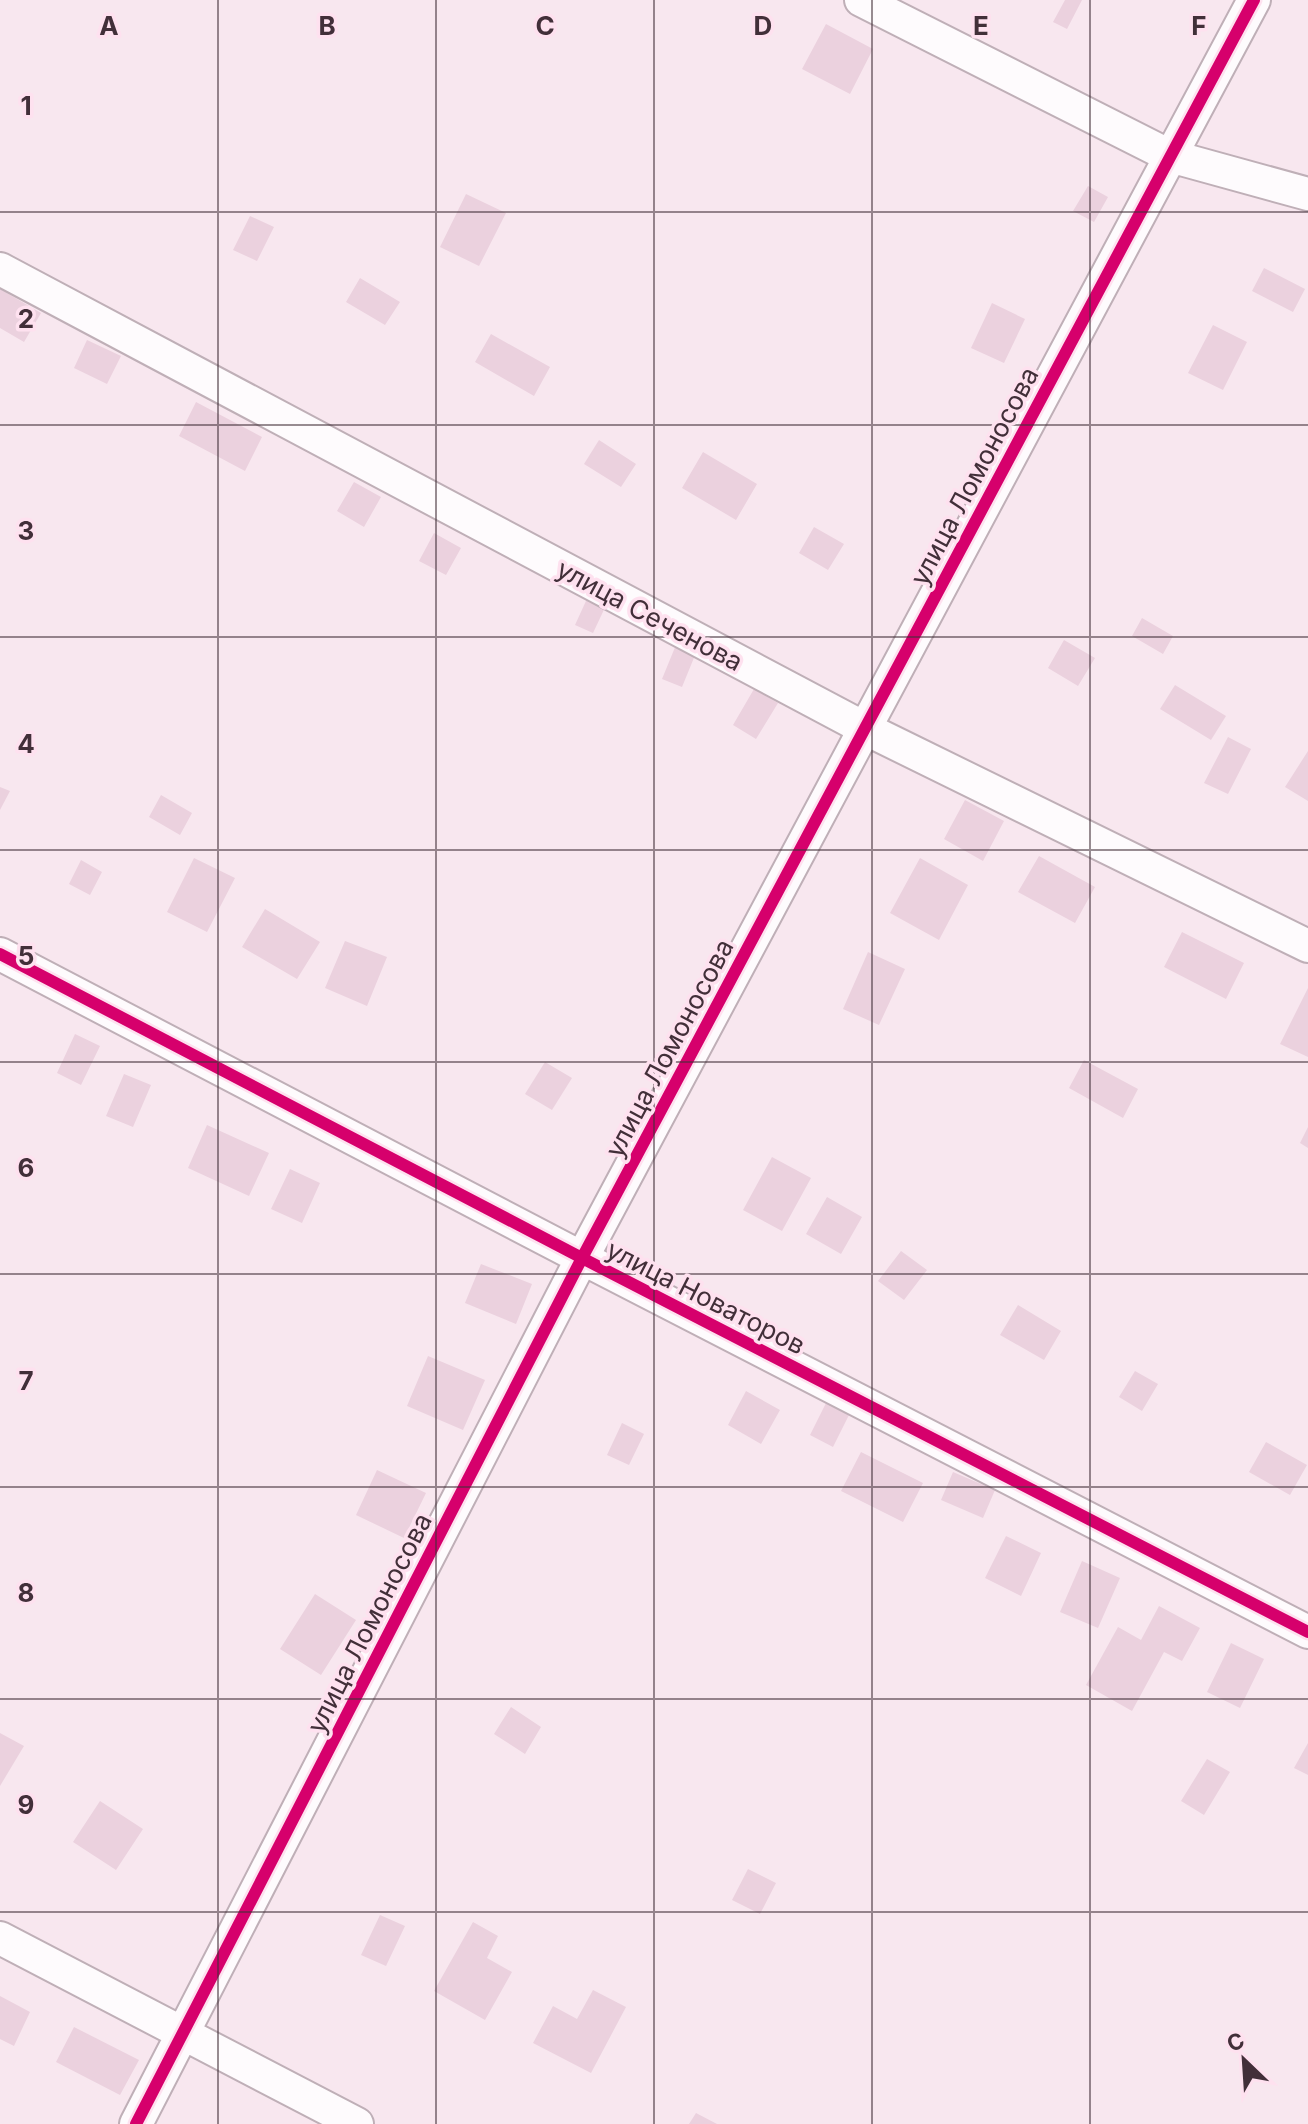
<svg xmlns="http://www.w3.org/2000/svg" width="1308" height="2124" font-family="Inter,sans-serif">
<rect width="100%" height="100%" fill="#f8e7ef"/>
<path fill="#ebd1de" d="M1065 0H1082L1067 29 1053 22Z
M826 24 873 49 850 94 802 69Z
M1088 186 1108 197 1094 222 1073 211Z
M466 194 506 213 479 266 440 247Z
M250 216 274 227 257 261 233 250Z
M1264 268 1305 289 1293 312 1252 291Z
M360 278 400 302 385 325 346 302Z
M0 289 41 313 24 342 0 328Z
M992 303 1025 319 1004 363 971 348Z
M1213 325 1247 342 1223 390 1188 373Z
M491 334 550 367 534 396 475 362Z
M87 340 121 356 107 384 74 368Z
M196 402 262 437 245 471 179 436Z
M599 440 636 464 621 487 584 464Z
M703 452 757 484 736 520 682 488Z
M354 482 381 497 364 527 337 511Z
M814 527 844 544 828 570 799 553Z
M434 533 461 548 446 575 419 561Z
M591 590 609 599 593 633 575 625Z
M1142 618 1173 636 1163 654 1132 636Z
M678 640 698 648 682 687 662 679Z
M1064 640 1095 658 1078 686 1048 668Z
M1175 685 1226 716 1211 740 1160 709Z
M754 689 778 703 756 739 733 725Z
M1228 737 1251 749 1228 794 1204 783Z
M1308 751V801L1285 787Z
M0 787 10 791 0 810Z
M161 795 192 813 180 835 149 817Z
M965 800 1004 821 983 861 944 839Z
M1039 856 1095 887 1075 923 1018 892Z
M194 858 235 878 207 932 167 912Z
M920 858 968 885 939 940 890 913Z
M81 860 102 872 90 895 69 884Z
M265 909 320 942 297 979 242 947Z
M1182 932 1244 963 1226 999 1164 967Z
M345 941 387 957 367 1006 325 988Z
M868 952 905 969 879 1025 843 1009Z
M1308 988V1057L1280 1044Z
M75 1034 100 1046 81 1085 57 1073Z
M1084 1060 1138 1089 1123 1118 1069 1088Z
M545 1062 572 1078 552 1110 525 1094Z
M124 1074 151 1085 133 1127 106 1116Z
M207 1125 269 1153 249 1196 188 1168Z
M1308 1127V1148L1300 1143Z
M772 1157 811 1178 782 1231 743 1210Z
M290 1169 320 1183 302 1223 271 1209Z
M827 1197 862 1217 841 1254 806 1234Z
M901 1251 927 1270 904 1300 878 1281Z
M481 1264 532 1284 516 1324 465 1303Z
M1018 1305 1061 1331 1044 1360 1000 1335Z
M428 1356 485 1380 463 1430 407 1406Z
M1135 1371 1158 1384 1142 1411 1119 1397Z
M746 1391 780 1410 761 1444 728 1425Z
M828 1399 851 1411 833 1447 810 1435Z
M622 1423 644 1434 629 1465 607 1455Z
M1266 1442 1307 1465 1290 1495 1249 1472Z
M861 1452 923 1483 903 1522 841 1491Z
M377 1470 426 1493 404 1538 356 1515Z
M953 1472 995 1490 983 1518 941 1500Z
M1006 1536 1041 1553 1021 1596 985 1578Z
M1082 1561 1120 1578 1098 1628 1060 1612Z
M315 1594 356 1620 321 1675 280 1649Z
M1159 1606 1200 1628 1182 1661 1164 1652 1132 1711 1086 1685 1118 1627 1141 1640Z
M1231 1643 1264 1659 1240 1708 1207 1692Z
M511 1707 541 1727 525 1754 494 1734Z
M0 1733 24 1746 0 1786Z
M1308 1743V1775L1294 1768Z
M1207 1759 1230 1772 1204 1815 1181 1801Z
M100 1801 143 1829 116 1870 73 1842Z
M748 1869 776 1883 760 1914 732 1900Z
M380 1915 405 1926 386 1966 361 1955Z
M473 1922 498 1936 487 1958 512 1972 485 2020 434 1991Z
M593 1990 626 2007 591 2073 533 2043 553 2006 577 2019Z
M0 1996 30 2012 14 2046 0 2039Z
M74 2027 139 2060 120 2095 56 2062Z
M696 2113 717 2124H689Z"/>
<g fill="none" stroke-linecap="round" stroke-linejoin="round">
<defs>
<path id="minor" d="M861 0 1170 156 1308 194
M0 269 864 728 1308 946
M0 954 582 1258 1308 1632
M0 1938 357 2124
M136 2124 582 1258 1254 0"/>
</defs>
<use href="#minor" stroke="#bfafb7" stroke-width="36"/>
<use href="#minor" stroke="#fefbfd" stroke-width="32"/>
<defs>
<path id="cycleway" d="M0 954 582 1258 1308 1632
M136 2124 582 1258 1254 0"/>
</defs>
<use href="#cycleway" stroke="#fee1ef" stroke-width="17"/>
<use href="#cycleway" stroke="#d6006c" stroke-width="12"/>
</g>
<path fill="none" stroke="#422f39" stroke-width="2" stroke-opacity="0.55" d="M218 0V2124M436 0V2124M654 0V2124M872 0V2124M1090 0V2124M0 212H1308M0 425H1308M0 637H1308M0 850H1308M0 1062H1308M0 1274H1308M0 1487H1308M0 1699H1308M0 1912H1308"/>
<g text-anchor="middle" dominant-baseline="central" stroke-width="7" stroke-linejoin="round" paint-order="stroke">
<g font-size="26" fill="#422f39" stroke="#fee1ef">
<text transform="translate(974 476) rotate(-62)">улица Ломоносова</text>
<text transform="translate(650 615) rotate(28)">улица Сеченова</text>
<text transform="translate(669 1048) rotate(-62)">улица Ломоносова</text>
<text transform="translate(706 1297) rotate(27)">улица Новаторов</text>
<text transform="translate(369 1623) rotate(-63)">улица Ломоносова</text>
</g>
</g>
<g font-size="26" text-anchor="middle" font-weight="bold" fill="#422f39" stroke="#fee1ef" stroke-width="7" stroke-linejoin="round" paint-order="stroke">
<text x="109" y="35">A</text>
<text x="327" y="35">B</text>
<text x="545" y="35">C</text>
<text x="763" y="35">D</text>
<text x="981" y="35">E</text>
<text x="1199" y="35">F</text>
<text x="26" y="115">1</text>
<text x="26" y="328">2</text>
<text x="26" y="540">3</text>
<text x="26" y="753">4</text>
<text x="26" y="965">5</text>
<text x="26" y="1177">6</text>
<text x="26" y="1390">7</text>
<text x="26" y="1602">8</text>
<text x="26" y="1814">9</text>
</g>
<g transform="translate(1244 2060) rotate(335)" stroke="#fee1ef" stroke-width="6" paint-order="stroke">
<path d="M0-6L14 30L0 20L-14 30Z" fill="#422f39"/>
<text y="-12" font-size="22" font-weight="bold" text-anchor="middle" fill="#422f39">С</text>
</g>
</svg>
